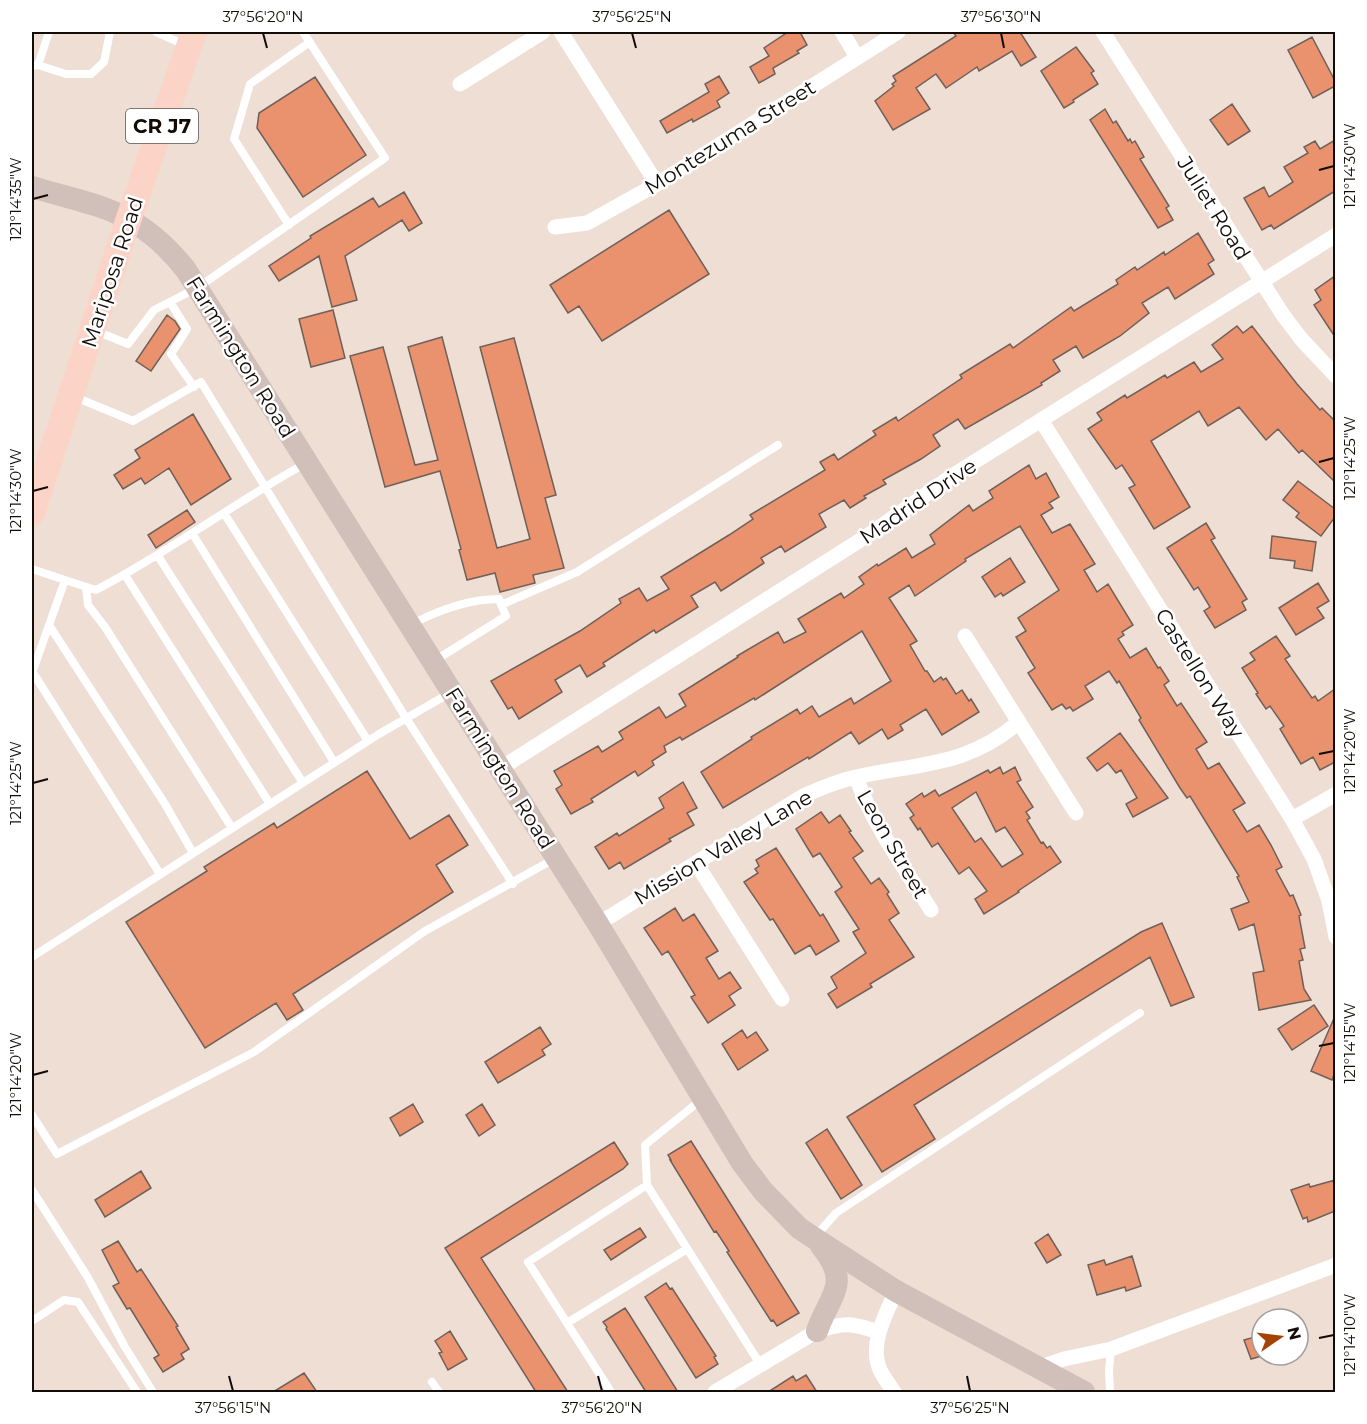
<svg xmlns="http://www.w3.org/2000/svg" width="1367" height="1424" font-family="Montserrat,sans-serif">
<rect width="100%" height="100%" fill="#eeded4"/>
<path fill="#ea916d" stroke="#6f605a" stroke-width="1.5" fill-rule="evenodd" d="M788 32H800L807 45 797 51 799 53 773 68 775 74 759 83 750 67 769 56 764 48Z
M953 32H1020L1036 57 1021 66 1012 51 979 71 977 67 946 88 936 74 916 88 930 109 893 130 875 101 894 86 892 84 896 81 893 76 956 36Z
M1312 37 1335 81V86L1313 98 1288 50Z
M1076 47 1094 71 1091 73 1098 84 1073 100 1074 102 1064 108 1041 71Z
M719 76 729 93 717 101 720 107 693 122 692 119 667 133 660 121 709 92 705 84Z
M315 77 366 155 303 197 257 128 259 113Z
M1232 104 1250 131 1228 145 1210 120Z
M1105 109 1113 123 1116 121 1128 141 1130 139 1132 143 1135 141 1144 157 1140 159 1169 206 1166 208 1173 220 1158 228 1090 120Z
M1335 140V191L1274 229 1271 225 1262 230 1244 198 1264 187 1269 197 1293 182 1284 167 1308 153 1304 147 1315 141 1320 149Z
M404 192 422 223 409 231 402 220 345 256 357 300 332 307 319 256 279 281 269 266 311 238 310 236 373 198 379 207Z
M669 210 709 274 602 341 579 306 568 313 550 285Z
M1198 233 1214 260 1208 264 1214 274 1175 299 1168 287 1142 303 1149 313 1120 336 1083 358 1076 346 1053 360 1060 371 1041 383 1042 385 965 429 958 419 933 435 940 446 921 459 883 480 886 484 864 496 866 498 850 508 844 500 819 514 826 527 785 552 781 546 761 558 764 563 721 591 715 582 691 596 698 607 656 633 654 630 603 663 605 666 587 677 580 665 555 680 562 692 519 719 512 707 508 709 491 681 580 631 621 603 619 599 639 588 647 601 669 589 661 577 729 535 753 519 750 515 825 470 820 462 834 454 838 460 876 435 873 431 896 417 898 421 962 378 960 375 1010 344 1013 348 1071 307 1074 311 1118 284 1116 280 1135 267 1137 270 1164 252 1165 255Z
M1335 276V337L1314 305 1321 300 1315 290Z
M333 310 345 358 311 367 299 319Z
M167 315 175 321 180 329 151 371 136 361Z
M1237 326 1243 333 1252 326 1297 384 1320 410 1322 408 1335 421V482L1302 450 1299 453 1278 429 1266 440 1239 407 1208 426 1199 411 1151 441 1190 507 1154 529 1129 488 1135 485 1122 465 1116 469 1088 429 1102 420 1097 413 1125 395 1127 398 1165 375 1167 378 1194 362 1201 372 1223 359 1212 345Z
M442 337 497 548 530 539 480 347 514 338 556 495 545 498 564 568 533 575 535 583 500 592 495 573 467 580 459 550 461 549 440 471 385 487 350 356 383 347 415 465 438 460 408 347Z
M193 414 231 479 191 505 169 468 145 484 141 478 123 489 114 475 140 458 135 450Z
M1029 465 1036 479 1046 473 1059 497 1049 503 1053 508 1041 515 1052 533 1070 524 1095 564 1084 570 1097 592 1108 584 1133 625 1122 632 1124 635 1118 639 1130 658 1146 648 1158 668 1160 667 1169 681 1164 685 1177 706 1181 703 1207 742 1196 749 1208 769 1219 763 1245 803 1233 810 1247 832 1259 825 1271 845 1282 867 1276 870 1290 896 1293 895 1301 915 1299 916 1305 948 1300 949 1303 960 1299 961 1304 989 1311 1000 1259 1010 1253 973 1264 971 1254 924 1239 930 1231 909 1249 902 1237 877 1239 876 1190 796 1187 798 1180 788 1139 720 1141 718 1119 681 1117 683 1109 671 1085 686 1093 699 1073 711 1070 707 1066 709 1062 704 1052 710 1028 673 1035 668 1016 637 1026 631 1018 618 1059 590 1020 526 965 559 966 561 915 596 909 585 889 598 917 641 910 645 925 671H927L934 682 941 677 943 680 946 678 956 694 962 690 969 701 971 699 979 712 942 735 926 709 900 725 903 730 888 739 882 729 859 744 851 732 809 759 808 757 723 808 701 772 752 739 751 737 797 709 800 714 812 706 819 717 851 698 854 704 891 681 862 631 755 700 754 698 682 740 680 737 664 746 666 752 652 761 654 765 638 776 635 771 591 799 593 802 571 814 556 789 562 785 554 771 598 746 602 752 623 739 619 732 659 707 666 718 686 706 679 694 738 657 737 656 778 632 784 643 806 632 798 619 841 593 844 598 864 584 859 577 877 564 878 566 906 548 912 558 935 544 930 535 969 505 973 511 993 498 989 491Z
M1298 481 1335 509V517L1321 536 1296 517 1299 513 1283 500Z
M187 510 195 522 156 548 148 535Z
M1206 523 1215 538 1211 540 1247 599 1242 602 1246 610 1215 628 1204 611 1210 607 1198 587 1194 590 1167 548Z
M1272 536 1316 542 1312 571 1294 568 1295 561 1270 558Z
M1010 558 1025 582 1003 596 1001 593 995 597 982 577Z
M1318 583 1329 601 1317 608 1324 618 1296 635 1279 608Z
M1276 636 1290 656 1285 659 1312 698 1315 696 1318 701 1335 689V762L1320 770 1313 757 1301 764 1280 729 1284 726 1270 706 1266 709 1256 694 1258 693 1242 668 1255 660 1250 653Z
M1120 733 1168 798 1133 817 1126 804 1137 798 1121 770 1116 773 1108 763 1097 771 1087 758Z
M1000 767 1003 774 1015 767 1021 780 1017 782 1033 807 1026 812 1030 818 1027 820 1041 843 1043 842 1047 848 1050 846 1061 862 1018 891 1019 892 984 914 975 899 987 891 969 867 959 874 938 843 932 847 920 828 918 830 910 818 914 815 906 804 922 793 924 797 935 790 939 796 988 770 990 773ZM976 792 996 832 1005 827 1023 854 1002 867 981 838 975 842 952 808Z
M367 771 410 839 449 815 468 845 436 865 453 892 293 994 303 1010 287 1020 276 1003 205 1048 126 922 207 871 204 867 274 823 277 828Z
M683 782 697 808 687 813 694 825 669 839 671 841 624 869 620 862 609 869 595 847 617 833 619 836 664 808 659 798Z
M821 812 829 823 840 815 851 831 849 832 863 851 853 858 871 884 879 878 889 892 887 894 899 913 889 920 914 957 870 984 872 987 837 1008 828 994 837 988 831 977 866 953 853 932 859 929 835 892 842 887 820 853 813 857 796 829Z
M776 848 820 916 823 914 839 941 816 955 810 945 795 954 773 919 770 920 744 882 758 873 755 869 759 866 756 860Z
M675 908 683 921 694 914 718 951 706 958 719 979 730 972 741 988 729 996 735 1005 708 1023 691 997 695 995 668 951 662 955 644 928Z
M1162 923 1194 997 1171 1006 1150 957 914 1105 935 1139 882 1172 847 1117 1141 932Z
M1314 1005 1328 1026 1292 1050 1278 1029Z
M1335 1016V1072L1332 1080 1311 1071Z
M540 1027 551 1044 542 1050 545 1055 498 1083 485 1062Z
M742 1030 747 1038 756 1032 768 1050 738 1070 722 1044Z
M413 1104 423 1122 400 1136 390 1118Z
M482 1104 495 1125 479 1136 466 1115Z
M827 1129 862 1185 841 1199 806 1143Z
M691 1141 799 1313 777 1326 773 1320 771 1321 727 1252 729 1251 716 1231 714 1232 670 1160H671L668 1155Z
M614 1142 628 1164 623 1169 481 1258 568 1392H536L445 1248Z
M141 1171 151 1188 105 1217 95 1200Z
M1335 1180V1211L1308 1222 1307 1217 1303 1219 1291 1190 1309 1184 1310 1187Z
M640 1228 646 1237 611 1260 604 1250Z
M1048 1234 1061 1255 1047 1263 1035 1243Z
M118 1241 137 1272 141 1269 178 1326 176 1327 189 1349 181 1354 184 1359 163 1372 154 1358 159 1355 130 1308 127 1309 113 1286 119 1283 102 1250Z
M1132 1256 1141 1286 1126 1291 1125 1287 1097 1295 1088 1265 1104 1260 1106 1265Z
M666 1283 670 1289 672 1288 716 1356 714 1357 718 1364 696 1378 645 1297Z
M625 1308 629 1314 678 1392H646L606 1329 607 1327 603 1322Z
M450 1331 467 1359 448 1370 439 1353 442 1352 435 1341Z
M1262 1335V1356L1251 1359 1244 1340Z
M304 1373 317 1392H273Z
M806 1375 817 1392H768L793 1376 796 1381Z"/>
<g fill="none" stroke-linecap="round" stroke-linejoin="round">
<path stroke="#fff" stroke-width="8" d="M156 32 185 45
M38 65 66 74H91L104 62 110 32
M32 66 38 65 49 32
M289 225 234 139 250 84 310 42
M170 302 187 329 171 354 194 387
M96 331 128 344 154 310 197 288 385 158 303 32
M75 397 133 421 201 382 406 718 513 884
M224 513 368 741
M192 533 334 762
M158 556 303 783
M32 569 65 580 32 673
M125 575 270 804
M65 580 96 590C169 552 234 503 306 463
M86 587 88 605 105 627 232 828
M501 605 577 572 778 445
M412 624C439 610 468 599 499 599L506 616 434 661
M49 625 165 804 193 853
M32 671 160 874
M32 957 379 734 450 693
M702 1099 645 1145 647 1185 760 1364
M32 1115 57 1154 254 1052 425 931 554 859
M32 1190 87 1276 125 1347 153 1392
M815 1237 836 1213 1140 1013
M32 1321 64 1300 78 1302 137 1392
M567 1323 687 1249
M432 1382 439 1392
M611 1392 528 1262 647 1185
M1110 1392 1109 1371 1111 1349"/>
<path stroke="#fff" stroke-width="15" d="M561 32 657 184
M842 32 857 57
M1103 32 1283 315 1302 340 1336 376
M460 84 543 32
M555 227 587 223 657 184 898 32
M1041 420 1292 819 1314 859 1329 901 1336 937
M965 636 1076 813
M501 768 870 534 955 474 1336 235
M856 777C873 825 904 867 931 910
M1292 819 1336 794
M696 863 782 999
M598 924 803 796C821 788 837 781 856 777 918 763 967 767 1019 722
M1041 1367 1064 1359 1111 1349 1336 1265
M715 1392 817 1331C845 1322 851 1323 879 1332
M894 1392C890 1386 885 1379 881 1372 868 1346 885 1316 896 1291"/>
<path stroke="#d1bfb9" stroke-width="22" d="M32 187C55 194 80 200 104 208 137 220 165 243 186 270L598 924 742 1163 763 1191 799 1228 814 1238 896 1291 1084 1392
M817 1331C830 1294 852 1284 821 1246"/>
<path stroke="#fcd3c7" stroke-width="26" d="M32 513 128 221 194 32"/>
</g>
<path fill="none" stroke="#110c08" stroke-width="2" d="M263 33 267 48M632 33 636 48M1001 33 1004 48M1319 170 1334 166M33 199 48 195M1319 462 1334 458M33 491 48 487M1319 754 1334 751M33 783 48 779M1319 1046 1334 1043M33 1075 48 1071M1319 1338 1334 1335M229 1376 233 1391M598 1376 602 1391M967 1376 970 1391"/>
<g text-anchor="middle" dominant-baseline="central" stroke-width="5" stroke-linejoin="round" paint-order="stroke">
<rect fill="#fff" stroke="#585552" stroke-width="1.5" x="126" y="109" width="72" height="34" rx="4.5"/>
<g font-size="20" font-weight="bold" fill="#110c08">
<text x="162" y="126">CR J7</text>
</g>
<g font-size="21" fill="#110c08" stroke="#fff">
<text transform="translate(730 137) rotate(-32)">Montezuma Street</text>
<text transform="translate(1214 208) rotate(58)">Juliet Road</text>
<text transform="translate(112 272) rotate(-72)">Mariposa Road</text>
<text transform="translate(241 357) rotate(58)">Farmington Road</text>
<text transform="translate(918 501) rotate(-34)">Madrid Drive</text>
<text transform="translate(1200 673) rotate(58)">Castellon Way</text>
<text transform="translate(500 768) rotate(58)">Farmington Road</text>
<text transform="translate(893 844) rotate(60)">Leon Street</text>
<text transform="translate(723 847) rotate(-31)">Mission Valley Lane</text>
</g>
</g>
<rect width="1367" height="1424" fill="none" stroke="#ffffff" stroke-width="66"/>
<g transform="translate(1280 1337) rotate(76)"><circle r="28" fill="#ffffff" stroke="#a09e9c" stroke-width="1.5"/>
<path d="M0-4.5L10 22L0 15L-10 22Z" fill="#a54302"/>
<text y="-9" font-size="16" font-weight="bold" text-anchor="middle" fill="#110c08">N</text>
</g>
<rect x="33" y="33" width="1301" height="1358" fill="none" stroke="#110c08" stroke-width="2"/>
<g font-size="15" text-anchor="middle" fill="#110c08">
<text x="263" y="22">37°56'20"N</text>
<text x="632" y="22">37°56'25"N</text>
<text x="1001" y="22">37°56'30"N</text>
<text transform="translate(1350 166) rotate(-90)" y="5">121°14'30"W</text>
<text transform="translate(16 199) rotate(-90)" y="5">121°14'35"W</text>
<text transform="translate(1350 458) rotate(-90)" y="5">121°14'25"W</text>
<text transform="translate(16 491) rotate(-90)" y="5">121°14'30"W</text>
<text transform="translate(1350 751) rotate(-90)" y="5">121°14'20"W</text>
<text transform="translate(16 783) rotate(-90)" y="5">121°14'25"W</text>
<text transform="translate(1350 1043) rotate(-90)" y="5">121°14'15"W</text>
<text transform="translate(16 1075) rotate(-90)" y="5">121°14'20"W</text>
<text transform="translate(1350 1335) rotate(-90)" y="5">121°14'10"W</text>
<text x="233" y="1413">37°56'15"N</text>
<text x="602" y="1413">37°56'20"N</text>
<text x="970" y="1413">37°56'25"N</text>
</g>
</svg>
